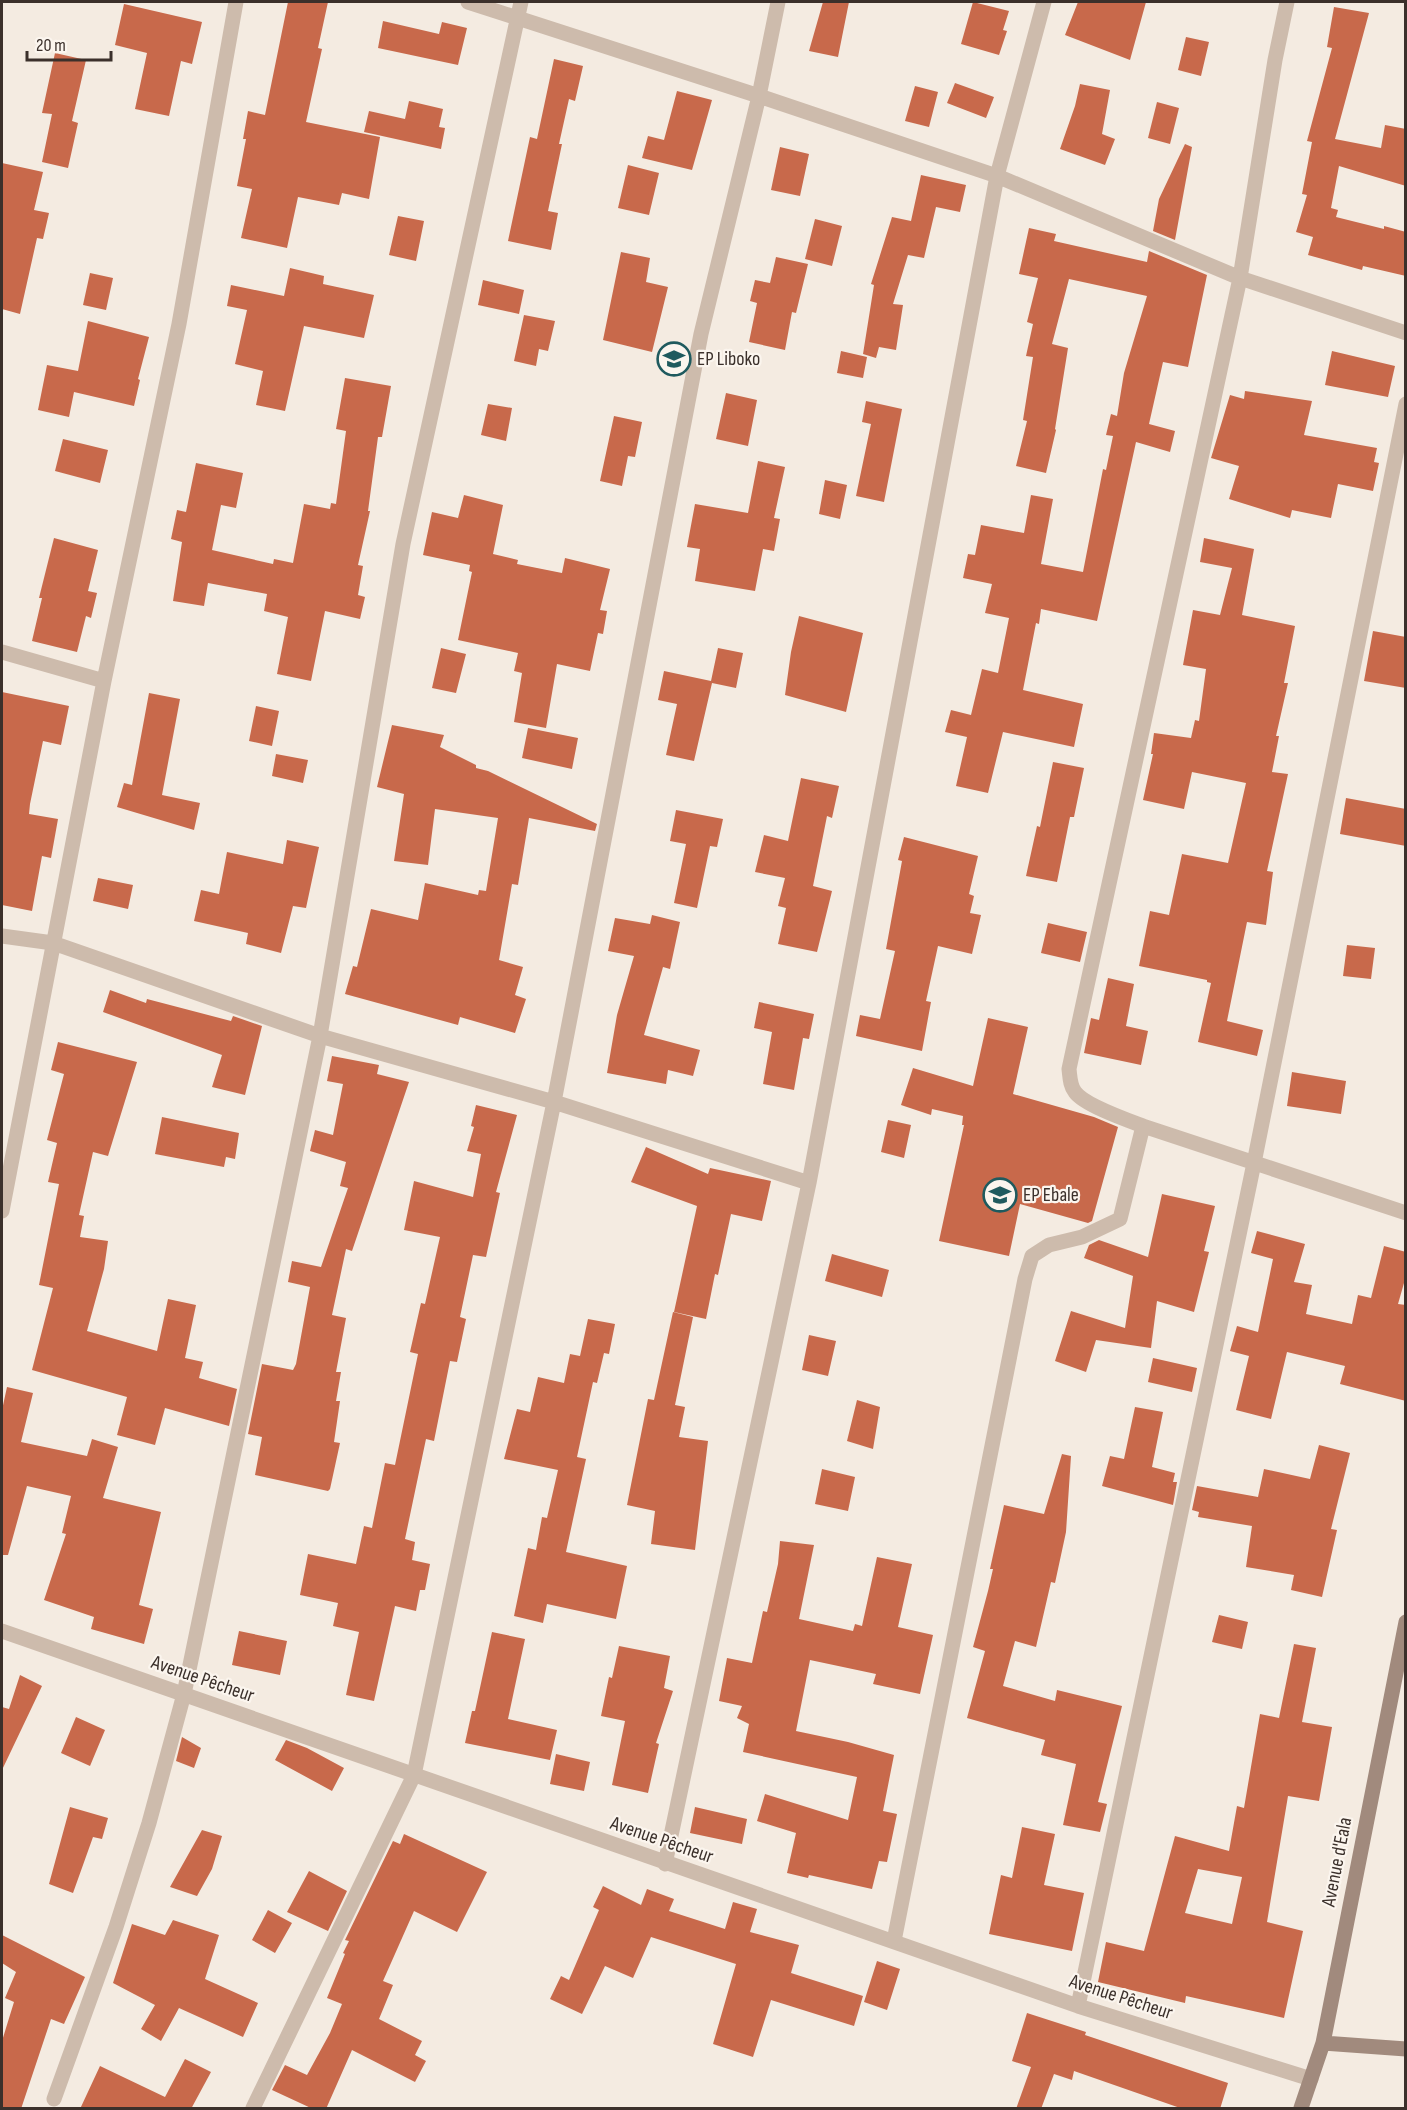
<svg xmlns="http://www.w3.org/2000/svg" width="1407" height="2110" font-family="'Sofia Sans Condensed',sans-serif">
<rect width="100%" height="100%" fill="#f4ebe1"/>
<path fill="#c8694b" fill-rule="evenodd" d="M288 2H328L318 48 322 49 306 122 380 137 369 199 342 193 339 205 298 197 287 248 241 238 252 189 237 186 246 139H243L248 111 265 115Z
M823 2H849L838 57 809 51Z
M973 2 1009 11 1003 30 1007 31 999 55 961 44Z
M1078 2H1146L1130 60 1065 35Z
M124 4 202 22 192 64 181 61 169 116 135 109 147 53 115 45Z
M1334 7 1369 13 1335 139 1381 148 1385 125 1406 129V186L1339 166 1331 208 1338 210 1336 217 1384 229V226L1406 232V276L1363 266 1362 270 1308 255 1313 237 1296 232 1307 195 1302 194 1312 142 1307 141 1332 48 1327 47Z
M383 21 439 34 442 22 467 28 458 65 378 48Z
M1186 37 1209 42 1201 76 1178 70Z
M55 53 86 60 72 121 78 123 68 168 42 162 52 114 42 113Z
M554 59 583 66 575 101 569 99 559 144H562L548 211 558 213 551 250 508 241 530 137 537 139Z
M955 83 994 97 986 118 947 103Z
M1080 84 1110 90 1102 134 1115 139 1105 165 1060 149 1075 106Z
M915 86 938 92 929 127 905 121Z
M677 91 712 100 692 170 642 158 648 136 664 140Z
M409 101 443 109 439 127 445 128 441 149 364 132 369 111 405 119Z
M1157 102 1179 108 1170 144 1148 138Z
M1185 144 1192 147 1175 240 1153 231 1159 199Z
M780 147 809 154 800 196 771 190Z
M2 163 43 172 34 210 49 213 43 239 37 238 20 314 2 309Z
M628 165 659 173 649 215 618 208Z
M921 175 966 185 960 212 936 207 924 258 908 255 893 304 903 305 896 350 879 347 876 358 863 354 874 285 871 284 892 217 911 221Z
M398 216 424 221 416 261 389 255Z
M815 219 842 226 832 266 805 259Z
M1029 228 1056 234 1054 241 1147 262 1149 251 1207 275 1188 367 1163 362 1149 424 1175 431 1170 452 1136 442 1097 621 1041 609 1039 624 1036 623 1023 690 1083 704 1074 747 1003 732 988 793 956 786 967 737 945 732 951 710 971 715 982 669 998 673 1009 618 985 613 992 584 963 578 968 554 975 555 981 525 1024 533 1031 495 1053 499 1041 564 1083 572 1103 469 1106 470 1113 436 1106 435 1111 414 1117 416 1124 373 1147 296 1069 279 1052 344 1068 348 1055 429 1056 430 1046 473 1016 466 1027 421 1023 420 1033 357 1026 356 1033 324 1027 322 1038 278 1019 274Z
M621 252 650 258 646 282 668 287 652 352 603 340Z
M776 257 808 264 796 313 792 312 785 350 749 342 757 303 750 301 755 280 770 283Z
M290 268 324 276 323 284 374 295 364 338 304 326 285 411 256 405 263 371 235 364 247 310 227 306 231 285 284 296Z
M90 273 113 278 106 310 83 305Z
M483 280 524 290 519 314 478 305Z
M524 315 555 321 548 351 539 349 536 366 514 361Z
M88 321 149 337 138 379 140 380 134 406 74 392 69 417 38 410 47 365 78 371Z
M841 351 867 357 863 378 837 373Z
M1332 351 1395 366 1388 397 1325 385Z
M345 378 391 386 382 437H378L368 511H370L358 565 363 566 358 595 365 597 360 619 325 611 311 681 277 674 288 617 264 611 267 594 208 583 204 606 173 601 182 542 171 539 177 510 186 512 196 463 243 473 236 508 221 505 212 550 273 564 274 559 293 563 304 504 330 509 331 503 336 504 346 431 336 429Z
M1245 391 1312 401 1304 435 1377 448 1374 462 1379 463 1373 491 1338 484 1331 518 1292 510 1290 518 1229 499 1239 466 1211 458 1230 395 1244 399Z
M726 393 757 400 748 446 716 439Z
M866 401 902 409 884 502 856 496 871 424 862 422Z
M488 404 512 408 506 441 481 435Z
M614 416 642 422 635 457 628 456 622 486 600 481Z
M63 439 108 450 100 483 55 471Z
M758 461 785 467 774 518 780 519 774 551 763 549 755 591 695 581 700 549 687 547 695 504 748 513Z
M825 480 847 485 840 519 819 514Z
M464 495 503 505 493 554 518 560 517 564 562 573 565 558 610 569 600 610 607 611 603 634 598 633 590 671 557 664 546 728 514 722 522 673 514 671 518 653 458 640 472 572 469 571 470 565 423 555 432 512 458 518Z
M54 538 98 550 88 591 97 593 91 618 86 616 77 652 32 641 42 598H39Z
M1204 538 1254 549 1242 615 1295 626 1284 683H1288L1276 736H1279L1272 772 1288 774 1267 871 1273 872 1266 925 1247 922 1227 1021 1263 1030 1257 1056 1198 1042 1211 983 1207 982V980L1139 966 1150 911 1169 915 1182 854 1228 863 1246 783 1192 772 1184 809 1143 800 1153 754H1151L1154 733 1191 738 1195 720 1199 721 1206 669 1183 665 1193 610 1220 615 1232 568 1200 562Z
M799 616 863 633 846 712 785 695 791 652Z
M1373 631 1406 637V688L1364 681Z
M441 648 466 654 456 693 432 688Z
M718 648 743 653 736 688 712 683 694 761 666 755 677 704 658 700 664 671 711 681Z
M2 692 69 706 61 745 43 741 30 804 29 814 58 819 51 858 42 856 32 911 2 905Z
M149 693 180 699 162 795 200 803 194 830 117 807 124 783 132 785Z
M256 706 279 711 272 746 249 741Z
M392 725 444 735 440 747 476 765V768L488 771 597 824 595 831 529 818 518 885 512 884 499 960 523 967 515 995 526 999 515 1033 460 1017 458 1025 345 994 353 966 357 967 371 909 418 920 425 883 478 895 479 890 486 891 498 818 435 809 428 865 394 861 404 794 377 787Z
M528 728 578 738 572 769 522 758Z
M276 754 308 760 303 783 272 776Z
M1053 762 1084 768 1074 817H1070L1057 882 1026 876 1037 826 1040 827Z
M801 778 839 786 832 818 827 816 813 886 832 891 817 952 778 944 786 908 778 906 785 878 755 872 764 835 788 841Z
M1346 798 1406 809V846L1340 834Z
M676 810 723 819 717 847 710 846 697 908 674 903 686 844 670 841Z
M904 837 978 856 969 894 974 896 970 913 981 915 972 954 938 946 926 1001 931 1002 922 1051 856 1036 860 1015 880 1019 895 951 886 949 902 861 898 860Z
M287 840 319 847 306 908 293 906 281 953 246 944 248 933 194 921 201 890 219 894 227 852 283 864Z
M98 878 133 885 128 909 93 901Z
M652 915 680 922 670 969 663 967 644 1035 700 1050 693 1076 668 1070 666 1084 607 1073 617 1015 634 956 608 951 615 918 650 924Z
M1048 923 1087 932 1080 962 1041 953Z
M1347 945 1375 948 1371 979 1343 976Z
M1108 978 1134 984 1126 1026 1148 1031 1141 1065 1084 1053 1091 1018 1099 1020Z
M110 990 146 1003 147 999 231 1021 233 1016 262 1026 245 1095 212 1087 222 1055 103 1012Z
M759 1002 814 1014 809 1039 803 1038 794 1090 763 1084 772 1032 754 1028Z
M988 1018 1028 1027 1013 1094 1094 1117 1118 1127 1092 1221 1088 1223 1020 1204 1009 1256 939 1241 964 1125H962L963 1116 932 1109 931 1115 901 1105 913 1068 973 1086Z
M58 1042 137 1062 108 1156 93 1152 79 1215 84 1216 80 1237 108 1241 104 1269 87 1331 157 1351 168 1299 196 1305 185 1358 203 1362 199 1378 237 1389 229 1426 165 1408 155 1445 117 1435 127 1397 32 1370 53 1288 39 1285 59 1184 48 1182 57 1143 47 1140 64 1074 51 1070Z
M332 1056 379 1065 377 1074 409 1082 352 1251 346 1249 332 1315 346 1318 336 1372H341L336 1401H340L334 1442 340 1443 330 1489 328 1491 255 1475 262 1437 248 1434 262 1364 293 1370 296 1364 310 1287 288 1282 292 1261 321 1267 348 1188 340 1186 346 1162 310 1151 315 1130 333 1135 343 1084 327 1081Z
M1292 1072 1346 1081 1341 1114 1287 1106Z
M476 1105 517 1115 496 1192 500 1193 486 1257 473 1255 460 1317 466 1319 457 1362 450 1361 434 1441 426 1439 405 1539 415 1542 412 1560 430 1564 425 1590H420L416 1611 395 1606 374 1701 346 1695 359 1632 333 1626 338 1603 300 1595 308 1554 356 1564 364 1526 372 1528 385 1463 395 1465 418 1354 410 1352 421 1303 425 1304 440 1237 404 1230 414 1181 473 1197 481 1154 467 1151 474 1127 471 1126Z
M162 1117 239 1133 235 1159 226 1157 224 1167 155 1154Z
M888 1120 911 1125 904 1158 881 1152Z
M646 1147 708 1174 710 1168 771 1181 762 1221 731 1214 718 1275 715 1274 706 1319 674 1312 697 1206 631 1182Z
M1162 1194 1215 1206 1204 1251 1209 1252 1194 1312 1157 1301 1151 1348 1096 1340 1086 1372 1055 1361 1071 1311 1125 1328 1133 1276 1084 1258 1089 1245 1099 1240 1148 1257Z
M1257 1231 1305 1244 1294 1282 1312 1285 1306 1314 1352 1324 1358 1295 1371 1298 1384 1246 1406 1252V1276L1398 1304 1406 1305V1401L1340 1384 1345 1366 1287 1352 1271 1419 1236 1410 1249 1356 1230 1351 1237 1326 1258 1332 1273 1259 1251 1253Z
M832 1254 889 1270 882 1297 825 1281Z
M673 1312 693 1317 675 1405 685 1407 679 1437 708 1441 695 1550 651 1544 655 1511 627 1505 648 1399 654 1400Z
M588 1319 615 1324 609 1354 604 1353 597 1383 593 1382 577 1457 586 1459 566 1552 627 1566 616 1619 547 1604 543 1623 514 1616 528 1548 536 1550 542 1517 547 1518 558 1470 504 1459 517 1409 530 1412 538 1377 564 1383 570 1354 580 1356Z
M809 1335 836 1341 828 1376 802 1370Z
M1153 1358 1197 1368 1192 1392 1148 1382Z
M7 1387 33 1393 21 1442 87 1456 92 1439 118 1447 103 1498 161 1512 139 1605 153 1609 144 1644 91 1629 94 1617 44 1600 66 1534 62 1533 71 1496 27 1486 8 1555H2V1410Z
M857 1400 880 1407 873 1449 847 1441Z
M1135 1407 1163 1412 1152 1467 1175 1473 1173 1482H1177L1173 1505 1102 1486 1110 1456 1124 1459Z
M1319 1445 1350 1453 1331 1529 1337 1530 1322 1597 1291 1590 1294 1575 1246 1567 1252 1526 1198 1517 1199 1512 1192 1510 1197 1486 1258 1497 1264 1469 1310 1479Z
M1062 1454 1071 1456 1066 1532 1055 1583 1051 1582 1036 1647 1015 1641 1003 1686 1055 1701 1057 1690 1122 1706 1098 1802 1107 1804 1100 1832 1063 1825 1076 1764 1041 1755 1045 1740 967 1718 985 1651 973 1647 988 1591 993 1569H990L1004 1505 1044 1514Z
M822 1469 855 1477 848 1511 815 1504Z
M780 1541 814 1545 799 1619 853 1631 855 1624 862 1626 877 1557 912 1564 898 1627 933 1635 920 1694 873 1684 876 1674 810 1660 796 1731 848 1742 894 1755 883 1811 897 1814 887 1862 879 1861 872 1889 809 1875 808 1878 787 1873 796 1833 757 1821 765 1794 848 1820 857 1777 743 1752 749 1724 737 1718 742 1706 719 1701 727 1658 752 1663 763 1611 767 1612 778 1564Z
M1219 1615 1248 1622 1242 1649 1212 1642Z
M239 1631 287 1641 280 1675 232 1665Z
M492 1632 525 1639 508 1719 557 1730 550 1760 465 1743 472 1711H475Z
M1294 1644 1316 1648 1302 1722 1332 1727 1319 1801 1288 1796 1267 1922 1303 1931 1284 2018 1186 1996 1185 2003 1098 1982 1106 1942 1144 1951 1175 1836 1229 1851 1237 1806 1244 1808 1260 1714 1279 1718ZM1198 1869 1242 1877 1232 1924 1185 1913Z
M619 1646 670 1656 664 1688 673 1691 656 1743 659 1744 648 1793 612 1785 625 1721 601 1716 609 1677 612 1678Z
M20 1675 42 1686 2 1770V1707L9 1709Z
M76 1717 105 1730 90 1766 61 1753Z
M182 1737 201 1748 194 1768 176 1761Z
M286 1740 307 1748 344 1768 332 1791 275 1760Z
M556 1754 590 1762 584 1791 550 1784Z
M70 1807 108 1818 102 1839 93 1837 73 1893 49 1884Z
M695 1807 747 1819 742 1844 690 1833Z
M1022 1827 1055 1834 1044 1885 1084 1893 1072 1951 989 1934 1001 1875 1012 1878Z
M202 1830 222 1836 212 1869 197 1896 170 1887Z
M404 1834 487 1872 457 1932 414 1911 383 1981 393 1985 379 2019 422 2041 415 2055 426 2061 415 2082 352 2050 326 2109H313L272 2090 285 2065 307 2075 330 2033 342 2004 327 1998 345 1954 343 1953 349 1941 345 1940 393 1841 400 1844Z
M309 1871 347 1891 328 1931 287 1912Z
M603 1886 641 1905 647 1889 674 1899 669 1911 725 1929 733 1902 757 1909 750 1932 799 1945 791 1973 863 1996 854 2026 771 2000 753 2057 713 2044 736 1964 651 1937 633 1978 605 1966 582 2014 550 1999 561 1976 569 1980 599 1910 593 1907Z
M268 1910 292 1923 275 1953 252 1940Z
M173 1920 219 1935 205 1979 258 2003 243 2037 179 2008 161 2041 141 2029 155 2005 113 1983 132 1924 165 1935Z
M2 1935 85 1977 64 2024 51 2019 21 2109H2V2041L14 2002 5 1998 16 1972 2 1963Z
M877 1961 900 1969 887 2010 864 2002Z
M1027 2013 1086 2032 1085 2035 1228 2083 1220 2109H1183L1074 2071 1072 2080 1054 2074 1041 2109H1016L1031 2067 1012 2061Z
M185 2059 211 2072 191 2109H80L100 2066 165 2097Z"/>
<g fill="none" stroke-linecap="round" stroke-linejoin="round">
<path stroke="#cdbbac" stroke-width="15" d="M468 2 759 96 997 176 1240 278 1406 333
M2 652 104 681
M2 936 53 943 320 1036 554 1102 809 1183
M1143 1126 1406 1213
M2 1211 104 681 179 324 236 2
M2 1631 1078 2006 1311 2079
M665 1864 809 1183 997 176 1044 2
M894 1941 1025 1279 1032 1256 1049 1245 1082 1237 1120 1219 1143 1126C1127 1120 1084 1105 1075 1092 1070 1086 1070 1077 1069 1069L1240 278 1275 60 1287 2
M1078 2006 1254 1163 1406 404
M54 2099 116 1927 149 1823 184 1694 320 1036 403 544 521 2
M253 2108 414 1775 554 1102 701 334 759 96 778 2"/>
<path stroke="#a18a7d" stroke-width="15" d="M1323 2043 1406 2049
M1301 2108 1323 2043 1406 1622"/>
</g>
<defs>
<symbol id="school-ring" viewBox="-11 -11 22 22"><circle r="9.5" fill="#fbf5ee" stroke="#1f5a5e" stroke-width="1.5"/><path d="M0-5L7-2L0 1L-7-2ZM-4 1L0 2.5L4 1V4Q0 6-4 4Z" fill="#1f5a5e"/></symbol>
</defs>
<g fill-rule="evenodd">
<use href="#school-ring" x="655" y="340" width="38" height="38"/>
<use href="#school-ring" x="981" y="1176" width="38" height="38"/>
</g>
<g text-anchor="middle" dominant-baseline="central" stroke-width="4.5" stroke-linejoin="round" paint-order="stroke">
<g font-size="20" fill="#3b302b" stroke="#fbf5ee" text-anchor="start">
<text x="697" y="359">EP Liboko</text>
<text x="1023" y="1195">EP Ebale</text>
</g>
<g font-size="20" fill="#3b302b" stroke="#fbf5ee">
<text transform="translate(203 1679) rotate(19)">Avenue Pêcheur</text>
<text transform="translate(662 1840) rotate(19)">Avenue Pêcheur</text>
<text transform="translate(1337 1862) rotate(-79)">Avenue d'Eala</text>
<text transform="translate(1121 1997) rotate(18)">Avenue Pêcheur</text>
</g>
</g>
<rect width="1407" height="2110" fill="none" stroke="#3b302b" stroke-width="6"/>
<path d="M27 51v9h84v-9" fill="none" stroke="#3b302b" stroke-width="3"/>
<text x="36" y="51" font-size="18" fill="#3b302b" stroke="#fbf5ee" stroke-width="4.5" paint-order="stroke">20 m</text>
</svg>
